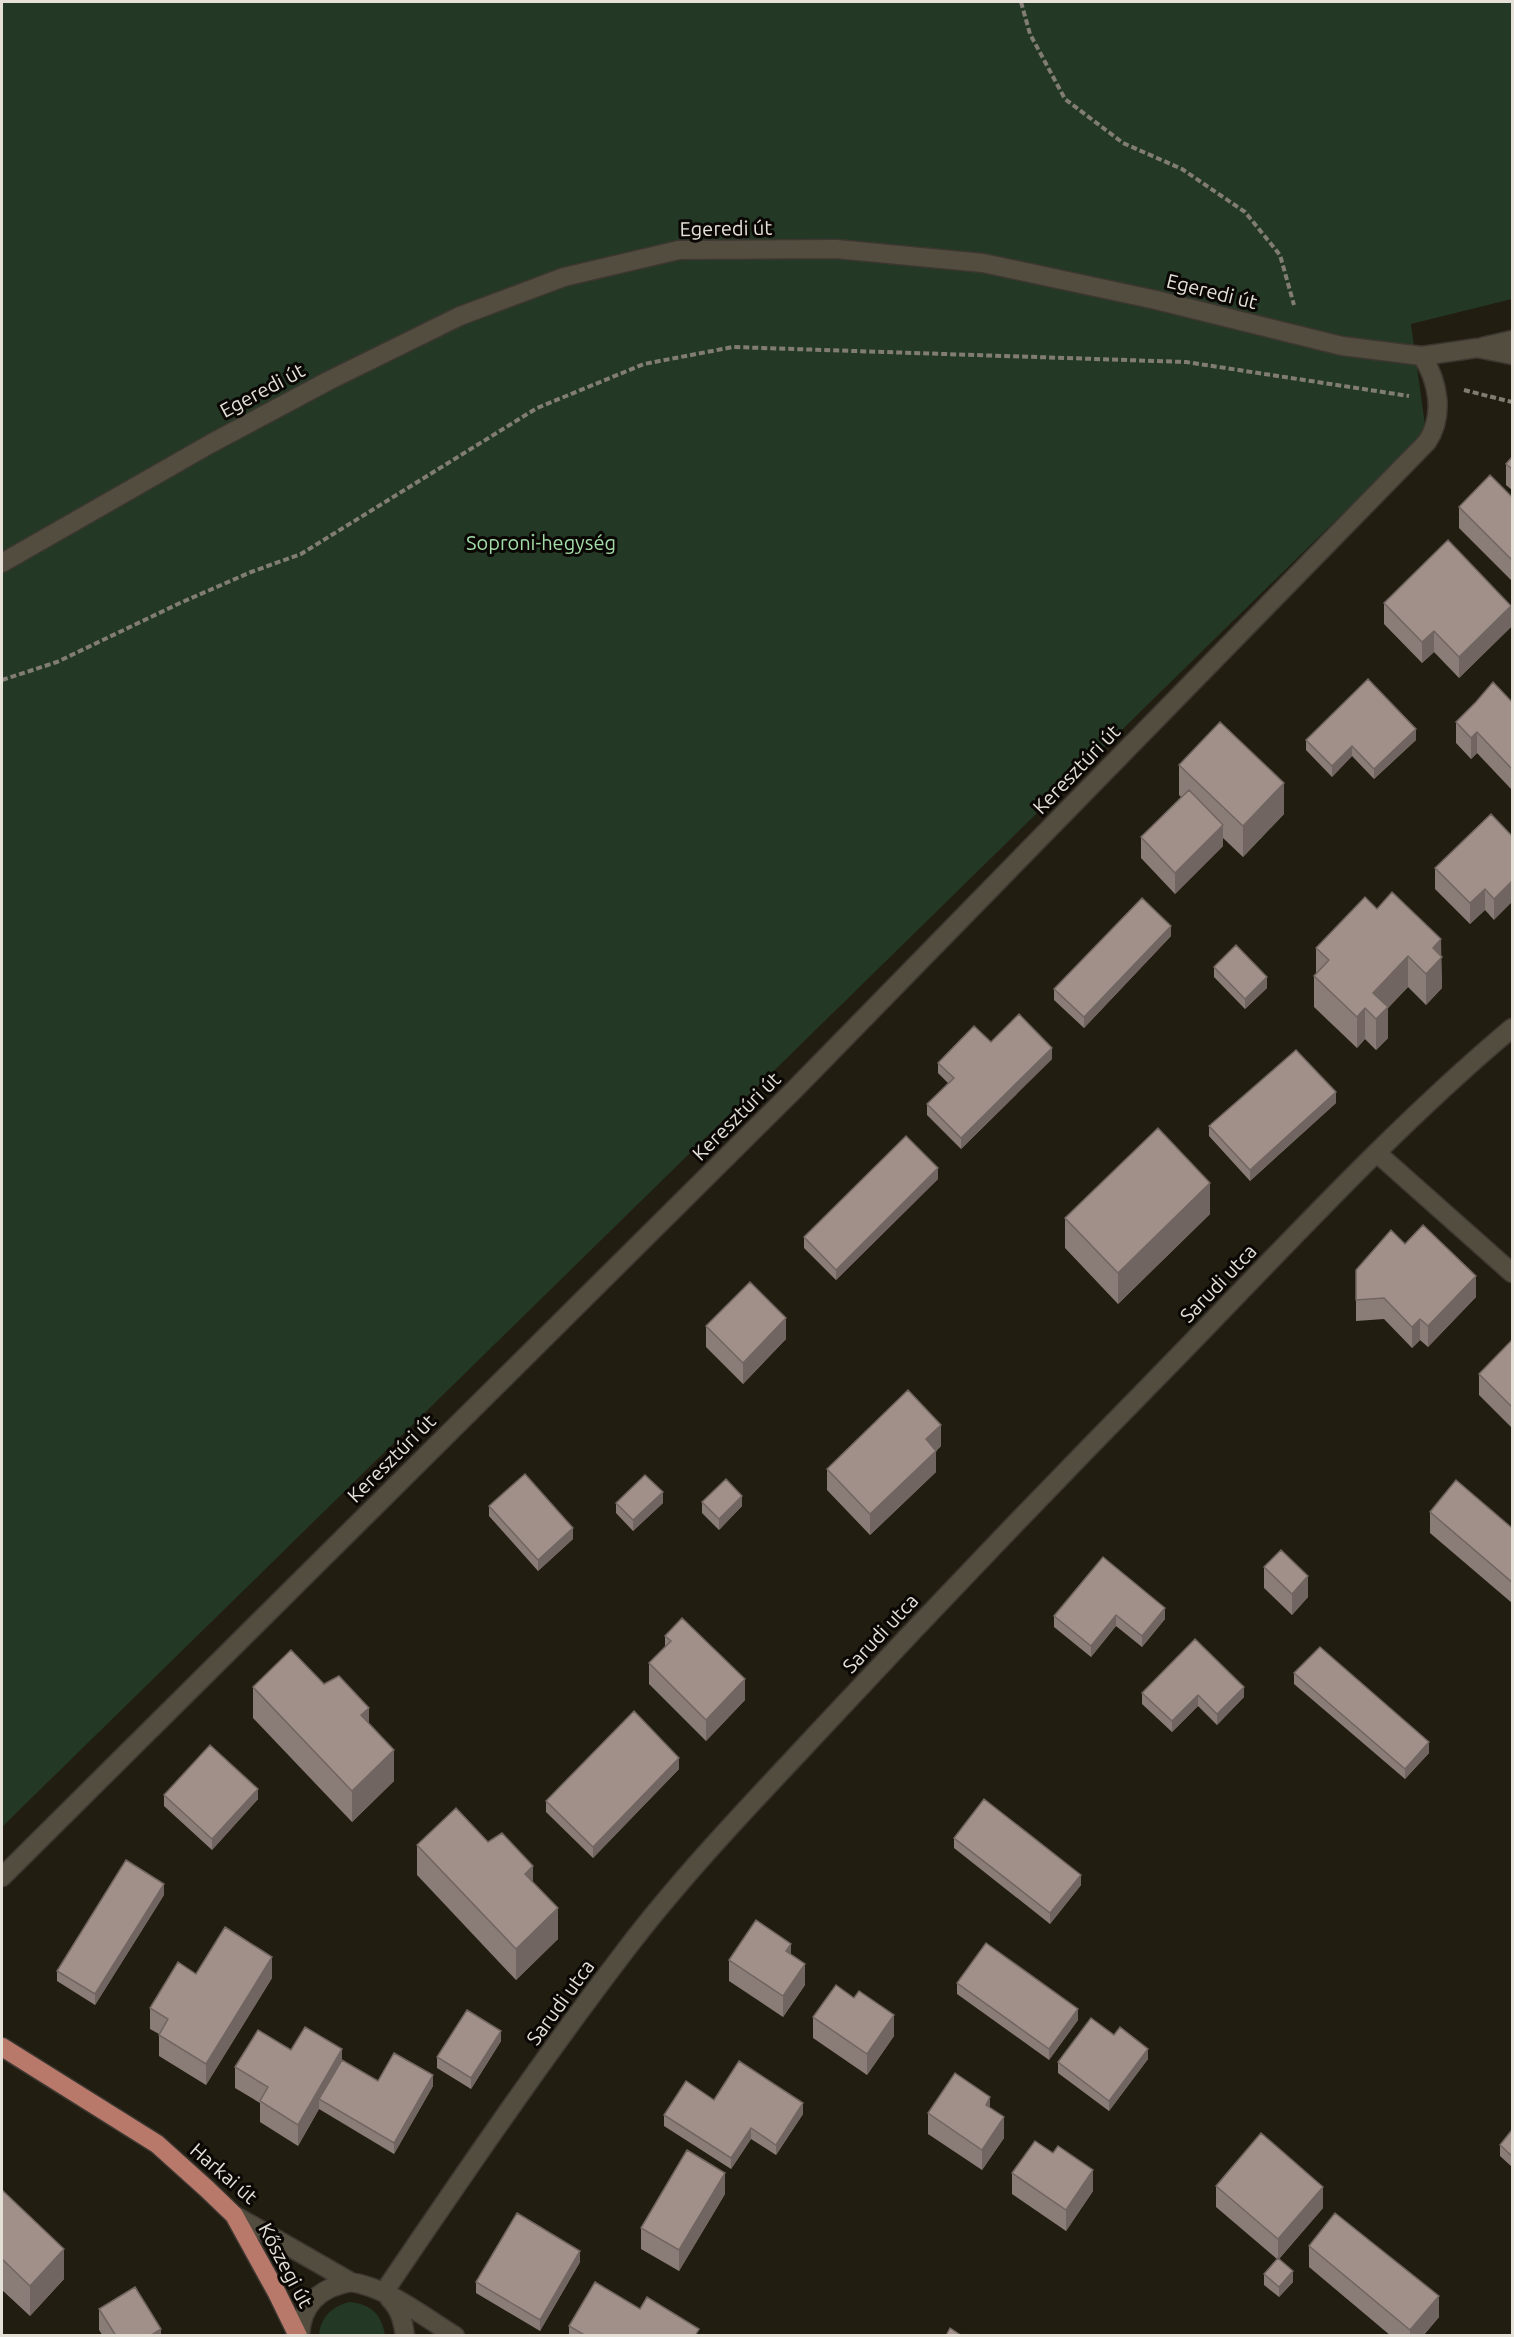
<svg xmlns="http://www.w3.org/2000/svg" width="1514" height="2337" font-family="Ubuntu,sans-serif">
<rect width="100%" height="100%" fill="#221d11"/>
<path fill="#233825" d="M2 2H1512V299L1411 324 1426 432 2 1827Z
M350 2302C371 2304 382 2315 385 2335H319C321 2317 332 2306 350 2302Z"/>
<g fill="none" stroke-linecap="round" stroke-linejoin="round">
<defs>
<path id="minor" d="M1482 347 1512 340
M2 563 210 444 328 381 460 316 564 277 679 250 836 249 983 263 1156 300 1342 346 1422 356 1477 348 1512 355
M1377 1153 1512 1273
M2 1877 794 1090 1427 442C1445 415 1438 381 1422 356
M234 2215 351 2282C388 2288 423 2316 455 2336
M384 2292C462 2177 541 2061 625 1951 685 1872 756 1799 823 1727 932 1610 1042 1495 1154 1381 1270 1263 1386 1134 1512 1028
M389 2298C400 2309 403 2321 405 2336
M300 2336C301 2304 321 2287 351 2282"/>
<path id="major" d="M2 2047 157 2144 207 2189 234 2215 277 2293 298 2336"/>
</defs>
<use href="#minor" stroke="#3c3731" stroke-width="21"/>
<use href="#major" stroke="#3c3731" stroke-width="21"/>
<path stroke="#817d73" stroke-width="4" stroke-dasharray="6 3" stroke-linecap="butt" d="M1021 2 1030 34 1065 99 1123 143 1182 169 1245 212 1280 255 1294 305
M1464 390 1512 402
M2 680 57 662 180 603 251 572 301 554 537 408 644 364 733 347 1186 362 1409 396"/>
<use href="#minor" stroke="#534d3f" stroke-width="18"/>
<use href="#major" stroke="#b8796a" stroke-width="18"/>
</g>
<path fill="#8a7c77" d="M1512 457V490L1506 485V464Z
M1512 497V581L1459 528V507Z
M1384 603 1511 627 1459 678 1434 652 1422 663 1384 624Z
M1512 702V788L1511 789 1477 753 1471 759 1456 743V722Z
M1306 740H1416L1374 779 1352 756 1332 777 1306 750Z
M1179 765 1284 814 1243 857 1223 838V846L1175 894 1141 858V837L1181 797 1179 795Z
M1512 836 1494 920 1485 910 1470 924 1435 889V868Z
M1377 909 1441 956 1442 988 1426 1005 1408 987 1388 1008V1038L1376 1050 1365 1039 1357 1048 1314 1007V976L1316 974V948Z
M1171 936 1084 1028 1054 1000V989Z
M1214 967 1267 988 1245 1009 1214 977Z
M991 1042 1052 1059 961 1149 927 1115V1104L948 1083 938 1073V1063Z
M1336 1103 1250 1181 1209 1136V1126Z
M938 1179 836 1280 804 1248V1237Z
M1210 1214 1118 1304 1065 1248V1218Z
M1405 1244 1476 1297 1428 1347 1420 1340 1412 1348 1384 1319 1356 1321V1270Z
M706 1326 786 1339 743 1384 706 1347Z
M1512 1340V1428L1479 1395V1374Z
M941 1446 936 1451V1472L870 1535 827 1490V1469Z
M702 1502 742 1506 719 1530 702 1513Z
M616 1503H663L633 1531 616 1513Z
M489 1506 573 1539 538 1571 489 1516Z
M1430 1512 1512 1528V1603L1430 1533Z
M1103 1557 1165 1619 1142 1647 1116 1626 1091 1657 1054 1627V1616Z
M1264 1567 1308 1597 1292 1615 1264 1588Z
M665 1636 745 1700 706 1741 649 1684V1663L665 1647Z
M1294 1673 1429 1753 1405 1779 1294 1684Z
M324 1684 369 1724 394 1781 352 1822 253 1718V1687Z
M1244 1687V1697L1217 1725 1198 1706 1172 1732 1142 1704V1693Z
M679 1769 593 1858 546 1812V1801Z
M164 1795 258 1799 212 1850 164 1806Z
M954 1838 1081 1885 1050 1924 954 1848Z
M417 1845 533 1882 558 1939 516 1980 417 1875Z
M164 1895 95 2005 57 1981V1971Z
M791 1955 805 1985 783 2017 729 1981V1960Z
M196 1974 272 1978 206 2085 159 2056V2034L150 2029V2008Z
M957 1983 1078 2020 1049 2060 957 1994Z
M813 2017 894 2036 867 2075 813 2038Z
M501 2041 471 2089 437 2068V2057Z
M291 2050 342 2060 378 2081 433 2086 394 2154 319 2109 298 2146 260 2122V2103L235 2088V2067Z
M1148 2059 1109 2111 1058 2073V2062Z
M714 2100 803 2114 776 2155 751 2139 731 2169 664 2126V2115Z
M928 2113 1004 2138 982 2170 928 2134Z
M1512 2130V2167L1500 2156V2145Z
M1012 2173 1093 2191 1066 2231 1012 2194Z
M1216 2186 1323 2208 1279 2259 1293 2282 1279 2297 1264 2285V2274L1277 2259 1216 2207Z
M2 2190 64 2279 30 2316 2 2290Z
M725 2194 679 2271 641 2249V2228Z
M1309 2246 1439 2317 1423 2336H1391L1309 2267Z
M580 2262 540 2331 476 2293V2282Z
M99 2309 161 2336H103L99 2330Z
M640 2309 699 2336H569V2326Z"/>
<path fill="#716561" d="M1511 606V627L1459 678V657Z
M1434 631V652L1422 663V642Z
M1416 729V740L1374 779V769Z
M1477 732V753L1471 759V738Z
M1352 746V756L1332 777V766Z
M1512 767V788L1511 789V768Z
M1284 783V814L1243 857V826Z
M1223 825V846L1175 894V873Z
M1512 881V902L1494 920V899Z
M1485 889V910L1470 924V903Z
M1171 926V936L1084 1028V1017Z
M1441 939 1442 988 1426 1005V974L1433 948Z
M1408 956V987L1388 1008V1038L1376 1050V1019L1373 993Z
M1267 977V988L1245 1009V999Z
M1365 1008V1039L1357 1048V1017Z
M1052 1048V1059L961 1149V1138Z
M1336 1092V1103L1250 1181V1170Z
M938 1168V1179L836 1280V1270Z
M1210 1183V1214L1118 1304V1273Z
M1476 1276V1297L1428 1347V1326Z
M786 1318V1339L743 1384V1363Z
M1420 1319V1340L1412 1348V1327Z
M941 1425V1446L936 1451V1472L870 1535V1514L926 1439Z
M663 1492V1503L633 1531V1520Z
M742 1496V1506L719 1530V1519Z
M573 1528V1539L538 1571V1560Z
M1308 1576V1597L1292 1615V1594Z
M1165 1608V1619L1142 1647V1636Z
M1116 1615V1626L1091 1657V1646Z
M745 1679V1700L706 1741V1720Z
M1244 1687V1697L1217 1725V1714Z
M1198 1695V1706L1172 1732V1721Z
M369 1708V1738L361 1715Z
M1429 1742V1753L1405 1779V1769Z
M394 1750V1781L352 1822V1791Z
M679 1758V1769L593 1858V1847Z
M258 1789V1799L212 1850V1839Z
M533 1866V1896L525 1874Z
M1081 1875V1885L1050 1924V1913Z
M164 1884V1895L95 2005V1994Z
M558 1908V1939L516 1980V1949Z
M791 1944V1965L786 1951Z
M272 1957V1978L206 2085V2064Z
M805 1964V1985L783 2017V1996Z
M1078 2009V2020L1049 2060V2049Z
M894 2015V2036L867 2075V2054Z
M501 2031V2041L471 2089V2078Z
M342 2049V2070L319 2099V2109L298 2146V2125Z
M1148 2049V2059L1109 2111V2101Z
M433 2075V2086L394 2154V2143Z
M990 2097V2118L986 2105Z
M803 2103V2114L776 2155V2145Z
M1004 2117V2138L982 2170V2150Z
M751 2128V2139L731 2169V2158Z
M1093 2170V2191L1066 2231V2210Z
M725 2173V2194L679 2271V2250Z
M1323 2187V2208L1278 2260V2239Z
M64 2249V2279L30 2316V2286Z
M580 2251V2262L540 2331V2320Z
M1293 2271V2282L1279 2297V2287Z
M1439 2296V2317L1423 2336H1410V2330Z
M161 2329V2336H150Z"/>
<path fill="#a1908a" stroke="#716561" stroke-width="1.5" d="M1512 457V469L1506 464Z
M1490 475 1512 497V560L1459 507Z
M1448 540 1511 606 1459 657 1434 631 1422 642 1384 603Z
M1368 679 1416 729 1374 769 1352 746 1332 766 1306 740Z
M1493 682 1512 702V767L1511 768 1477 732 1471 738 1456 722 1476 702Z
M1220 722 1284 783 1243 826 1179 765Z
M1189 790 1223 825 1175 873 1141 837Z
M1491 814 1512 836V881L1494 899 1485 889 1470 903 1435 868Z
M1392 892 1441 939 1433 948 1442 957 1426 974 1408 956 1373 993 1388 1007 1376 1019 1365 1008 1357 1017 1314 976 1329 960 1316 948 1365 897 1377 909Z
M1142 898 1171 926 1084 1017 1054 989Z
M1236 945 1267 977 1245 999 1214 967Z
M1019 1014 1052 1048 961 1138 927 1104 954 1078 938 1063 974 1026 991 1042Z
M1296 1050 1336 1092 1250 1170 1209 1126Z
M1158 1128 1210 1183 1118 1273 1065 1218Z
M906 1136 938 1168 836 1270 804 1237Z
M1423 1225 1476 1276 1428 1326 1420 1319 1412 1327 1384 1298 1356 1300V1270L1391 1230 1405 1244Z
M750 1282 786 1318 743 1363 706 1326Z
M1512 1340V1407L1479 1374Z
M908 1390 941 1425 926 1439 936 1451 870 1514 827 1469Z
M525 1474 573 1528 538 1560 489 1506Z
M645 1475 663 1492 633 1520 616 1503Z
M726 1479 742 1496 719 1519 702 1502Z
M1456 1480 1512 1528V1582L1430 1512Z
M1281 1550 1308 1576 1292 1594 1264 1567Z
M1103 1557 1165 1608 1142 1636 1116 1615 1091 1646 1054 1616Z
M682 1618 745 1679 706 1720 649 1663 671 1641 665 1636Z
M1195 1639 1244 1687 1217 1714 1198 1695 1172 1721 1142 1693Z
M1320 1647 1429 1742 1405 1769 1294 1673Z
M291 1650 324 1684 339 1676 369 1708 361 1715 394 1750 352 1791 253 1687Z
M634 1711 679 1758 593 1847 546 1801Z
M210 1745 258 1789 212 1839 164 1795Z
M984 1799 1081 1875 1050 1913 954 1838Z
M456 1808 488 1842 502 1833 533 1866 525 1874 558 1908 516 1949 417 1845Z
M126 1860 164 1884 95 1994 57 1971Z
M756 1920 791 1944 786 1951 805 1964 783 1996 729 1960Z
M225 1927 272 1957 206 2064 159 2035 168 2019 150 2008 178 1962 196 1974Z
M986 1943 1078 2009 1049 2049 957 1983Z
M836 1985 854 1998 859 1991 894 2015 867 2054 813 2017Z
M467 2010 501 2031 471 2078 437 2057Z
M1091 2018 1114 2035 1120 2027 1148 2049 1109 2101 1058 2062Z
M305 2027 342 2049 298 2125 260 2101 268 2087 235 2067 258 2030 291 2050Z
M394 2053 433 2075 394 2143 319 2099 342 2060 378 2081Z
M739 2061 803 2103 776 2145 751 2128 731 2158 664 2115 686 2081 714 2100Z
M955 2073 990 2097 986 2105 1004 2117 982 2150 928 2113Z
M1512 2130V2156L1500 2145Z
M1261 2133 1323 2187 1278 2239 1216 2186Z
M1035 2141 1053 2153 1058 2146 1093 2170 1066 2210 1012 2173Z
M687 2150 725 2173 679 2250 641 2228Z
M2 2190 64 2249 30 2286 2 2259Z
M517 2213 580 2251 540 2320 476 2282Z
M1335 2213 1439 2296 1410 2330 1309 2246Z
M1278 2258 1293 2271 1279 2287 1264 2274Z
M595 2282 640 2309 647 2297 699 2329 695 2336H586L569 2326Z
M135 2287 161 2329 150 2336H116L99 2309Z
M950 2328 962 2336H946Z"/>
<g text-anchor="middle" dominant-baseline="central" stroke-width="6" stroke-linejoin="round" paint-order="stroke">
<g font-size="20" fill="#e5e1d9" stroke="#0a0704">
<text transform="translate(726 228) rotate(-1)">Egeredi út</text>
<text transform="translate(1212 291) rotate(14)">Egeredi út</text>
<text transform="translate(262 390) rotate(-28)">Egeredi út</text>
<text transform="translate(1076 769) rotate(-46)">Keresztúri út</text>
<text transform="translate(736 1116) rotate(-45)">Keresztúri út</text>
<text transform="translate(1218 1283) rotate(-46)">Sarudi utca</text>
<text transform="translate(391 1458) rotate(-45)">Keresztúri út</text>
<text transform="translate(880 1633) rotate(-47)">Sarudi utca</text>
<text transform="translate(560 2002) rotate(-54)">Sarudi utca</text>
<text transform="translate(224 2173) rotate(41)">Harkai út</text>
<text transform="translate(286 2265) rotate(62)">Kőszegi út</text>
</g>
<g font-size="20" fill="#a2dca8" stroke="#0a0704">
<text x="541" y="542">Soproni-hegység</text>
</g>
</g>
<rect width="1514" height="2337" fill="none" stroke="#e5e1d9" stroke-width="6"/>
</svg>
